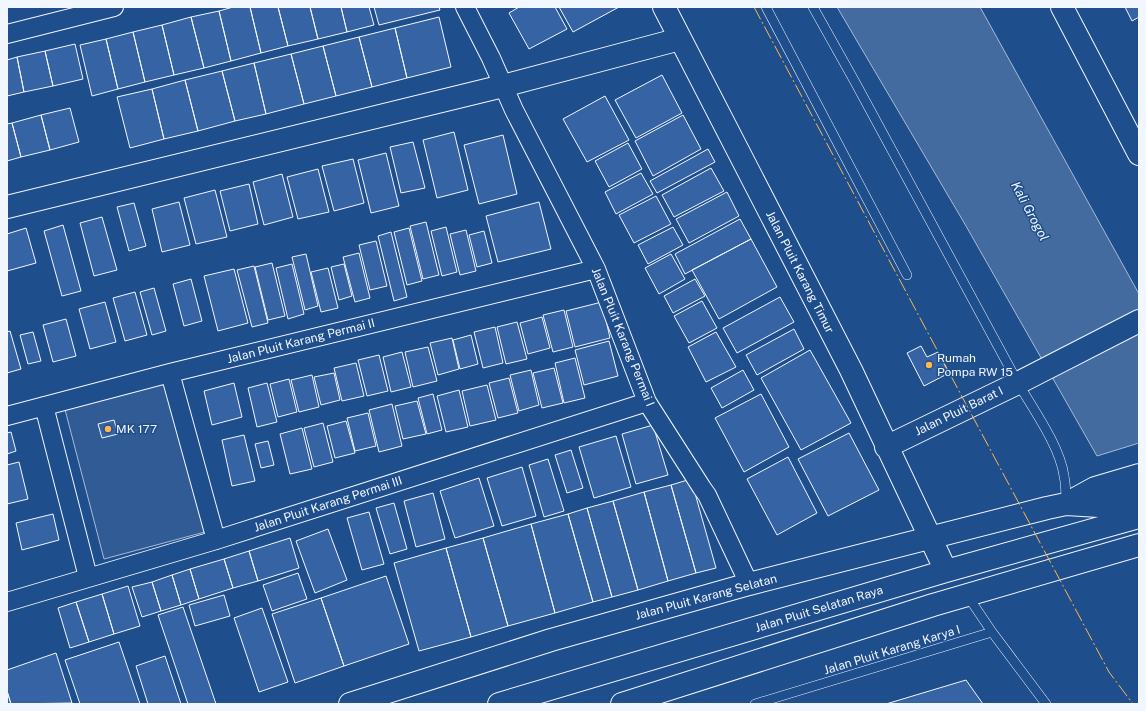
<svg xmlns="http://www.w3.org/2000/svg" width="1146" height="711" font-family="'Public Sans',sans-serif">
<rect width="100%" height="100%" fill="#1f4e8c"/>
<path fill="#305b95" stroke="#a8bbd7" d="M175 372 216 529 104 559 63 402Z"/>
<path fill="#446ba0" stroke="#a8bbd7" d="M837 7H980L1139 294V443L1097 456 966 226Z"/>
<path fill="#3563a3" stroke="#f2f6ff" d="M233 7H250L261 53 231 61 219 11Z
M250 7H278L288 46 261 53Z
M278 7H310L318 39 288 46Z
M310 7H341L347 32 318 39Z
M341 7H369L374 25 347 32Z
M374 7H439L440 10 379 25Z
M519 7H555L567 29 529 49 509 13Z
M559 7H619L573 32Z
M1125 7H1139V17L1132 21Z
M219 11 231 61 204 68 191 17Z
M191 17 204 68 174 75 162 25Z
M439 17 451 67 407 78 395 28Z
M162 25 174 75 145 82 133 32Z
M395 28 407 78 372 87 359 37Z
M133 32 145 82 118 89 106 39Z
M359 37 372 87 336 96 323 46Z
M106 39 118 89 92 96 80 45Z
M75 44 83 79 53 86 45 51Z
M323 46 336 96 304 104 291 54Z
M45 51 53 86 24 92 17 57Z
M291 54 304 104 266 114 254 63Z
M17 57 24 92 7 96V60Z
M254 63 266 114 235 121 222 71Z
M222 71 235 121 198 131 185 80Z
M662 75 682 113 636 138 615 100Z
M185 80 198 131 164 139 152 89Z
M152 89 164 139 130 148 117 97Z
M605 96 629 140 587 162 563 119Z
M70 108 79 142 50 150 41 115Z
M41 115 50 150 21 157 12 123Z
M683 115 701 149 653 176 635 141Z
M12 123 21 157 7 161V124Z
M454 132 468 190 437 198 423 140Z
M503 135 517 194 479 204 464 145Z
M413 142 425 188 401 193 390 147Z
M628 143 642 169 609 187 595 161Z
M708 149 715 162 657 193 650 181Z
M386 153 399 206 371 213 358 160Z
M353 159 364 203 334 211 322 166Z
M711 168 724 191 674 217 662 195Z
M318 169 329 212 298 219 287 177Z
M641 173 653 194 616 214 605 192Z
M282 174 293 217 264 225 253 182Z
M249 184 258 224 230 231 220 191Z
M215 190 227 237 196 244 184 198Z
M727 192 739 216 689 243 676 219Z
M656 196 671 224 634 243 619 215Z
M179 202 190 245 162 252 152 209Z
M539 202 551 249 498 262 486 216Z
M134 203 146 246 129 251 117 207Z
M102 217 117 270 94 276 80 223Z
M740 219 751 239 685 274 675 254Z
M426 222 439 275 423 279 410 226Z
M63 225 81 291 62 296 44 231Z
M446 227 457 272 442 276 431 231Z
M673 227 683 245 648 264 638 245Z
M26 228 36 263 7 271V234Z
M409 228 422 281 407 285 394 232Z
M466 230 476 271 460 275 450 234Z
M484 231 492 263 477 267 469 235Z
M391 232 407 297 394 301 378 236Z
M751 239 777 287 719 319 692 270Z
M376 241 387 286 370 290 359 245Z
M359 253 370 298 355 302 343 257Z
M306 254 318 306 305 310 292 257Z
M671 254 685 279 659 294 645 268Z
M272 263 285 316 268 320 255 267Z
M292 264 304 314 288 319 276 268Z
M344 264 352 296 339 300 331 267Z
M254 266 268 323 252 327 237 270Z
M328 268 338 308 321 312 311 272Z
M234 269 248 323 218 331 204 276Z
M191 279 202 321 184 326 173 284Z
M695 279 705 296 673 313 664 296Z
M154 288 166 331 152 335 140 292Z
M135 292 147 335 125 341 113 298Z
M780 297 794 322 737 353 723 328Z
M702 301 717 328 689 343 674 316Z
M105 302 116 342 90 349 79 309Z
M602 302 610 338 575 347 566 311Z
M564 310 573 347 553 352 543 315Z
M542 317 550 348 528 354 520 323Z
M66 319 76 356 53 362 43 325Z
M517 322 527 359 506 364 497 327Z
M495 327 503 363 483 368 474 332Z
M794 329 804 349 757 375 746 355Z
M10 331 21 369 7 373V332Z
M33 332 41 361 28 364 20 335Z
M716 332 736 367 706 382 688 347Z
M471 335 478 364 460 369 453 340Z
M452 338 459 369 438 375 430 343Z
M609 341 618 376 584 385 575 350Z
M921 346 927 357 938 352 949 373 924 386 907 353Z
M428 347 437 381 413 387 405 352Z
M810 350 851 423 801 450 761 378Z
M402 352 411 387 391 392 383 357Z
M379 355 388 391 367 396 358 360Z
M575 358 585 398 564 403 555 363Z
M356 363 364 396 342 401 334 368Z
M554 368 563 403 542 408 533 373Z
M531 370 539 405 519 411 510 375Z
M743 370 754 390 722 408 711 388Z
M334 373 340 400 321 405 314 377Z
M312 375 319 407 299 412 291 380Z
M509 378 518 413 498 418 489 383Z
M289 379 297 412 278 417 270 384Z
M234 383 242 417 212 425 204 391Z
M267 383 277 422 257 427 248 388Z
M487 385 496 420 470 426 462 391Z
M459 390 468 427 446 432 437 396Z
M433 394 442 430 427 434 418 398Z
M761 394 789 447 744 472 715 418Z
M417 401 426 434 403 439 395 406Z
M392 404 402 446 379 452 369 410Z
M368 413 376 446 355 451 347 418Z
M114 420 118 434 102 438 98 424Z
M346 421 355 453 335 458 327 426Z
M323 423 333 462 314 467 304 428Z
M653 425 668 475 636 484 622 434Z
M302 428 312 469 290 474 280 434Z
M11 432 16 451 7 454V433Z
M849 433 879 490 828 516 798 459Z
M244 435 255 481 232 486 222 440Z
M616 436 631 487 594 498 579 447Z
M268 441 274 465 261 468 255 444Z
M571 450 583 488 567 493 555 455Z
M788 457 817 513 777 535 747 479Z
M548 459 564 511 544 517 529 465Z
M19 462 28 499 7 504V465Z
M522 467 536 516 502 526 487 478Z
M479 478 494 526 455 538 440 491Z
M691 479 716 568 696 573 671 485Z
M671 485 696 573 668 581 644 492Z
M644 492 668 581 638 590 613 501Z
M433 493 445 539 416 547 404 501Z
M613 501 638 590 612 597 587 508Z
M394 503 407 549 390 554 376 508Z
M587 508 612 597 593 602 568 514Z
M369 512 384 564 362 570 347 518Z
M53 514 59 540 22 550 16 523Z
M568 514 593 602 555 613 531 524Z
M531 524 555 613 508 626 483 538Z
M328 529 347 580 315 593 296 541Z
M290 538 299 568 258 581 249 551Z
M483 538 508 626 471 637 446 548Z
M446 548 471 637 419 651 394 563Z
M249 551 258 581 233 588 224 559Z
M224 559 233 588 199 599 190 569Z
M190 569 199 599 181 605 172 575Z
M298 573 307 599 272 611 263 585Z
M172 575 181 605 161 611 152 582Z
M386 576 409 644 344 666 321 598Z
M152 582 161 611 142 617 132 587Z
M128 586 140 626 114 634 102 594Z
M102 594 114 634 89 642 76 602Z
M224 595 230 616 195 626 189 605Z
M321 598 344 666 295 683 272 614Z
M76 602 89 642 70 648 58 608Z
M183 607 216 704H188L158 615Z
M262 608 288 682 259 692 234 618Z
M119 642 140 704H80L65 660Z
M56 653 72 703 11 704 7 691V670Z
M165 656 181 704H148L136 666Z
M966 680 983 704H886Z
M7 691 11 704H7Z"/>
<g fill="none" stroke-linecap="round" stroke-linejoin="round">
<defs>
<path id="lane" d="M766 7 907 275
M813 7 855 82 1018 383C1033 409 1060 446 1064 476 1066 485 1066 495 1066 504
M992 632 1046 704
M755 704 992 632 967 595"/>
<path id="street" d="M465 7 491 58 514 110 596 269 647 402 702 488 707 495 749 584
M7 34 114 7
M170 373 216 540
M44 406 88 577
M7 416 170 373 596 269
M7 602 216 540 647 402"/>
<path id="secondary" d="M664 7 851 370 946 571
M1062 7 1139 154
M7 207 503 86 680 39
M886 447 1018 383 1139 321
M1066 504 1095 488 1139 475
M350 704 551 640 749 584 1047 508 1066 504 1099 506 1139 495
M499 704 946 571 1139 517
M622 704 933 605 1139 545"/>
</defs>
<use href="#lane" stroke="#f2f6ff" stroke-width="10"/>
<use href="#street" stroke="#f2f6ff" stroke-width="20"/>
<use href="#secondary" stroke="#f2f6ff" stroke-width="24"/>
<use href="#lane" stroke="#1f4e8c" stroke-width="9"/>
<use href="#street" stroke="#1f4e8c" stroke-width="18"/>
<use href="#secondary" stroke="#1f4e8c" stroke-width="22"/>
<path stroke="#ffb74d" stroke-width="1" stroke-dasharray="14 3 2 3" stroke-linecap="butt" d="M754 7 1109 672 1133 704"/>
</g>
<g fill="#ffb74d" stroke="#1f4e8c" stroke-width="1.5">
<circle cx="929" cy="365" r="4"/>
<circle cx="108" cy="429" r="4"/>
</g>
<g text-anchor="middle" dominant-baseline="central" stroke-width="3" stroke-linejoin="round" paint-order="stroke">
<g font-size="12" fill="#f2f6ff" stroke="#1f4e8c">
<text transform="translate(800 272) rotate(63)">Jalan Pluit Karang Timur</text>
<text transform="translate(623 337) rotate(68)">Jalan Pluit Karang Permai I</text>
<text transform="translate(301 341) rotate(-14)">Jalan Pluit Karang Permai II</text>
<text transform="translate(959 411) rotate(-26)">Jalan Pluit Barat I</text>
<text transform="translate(328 504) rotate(-18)">Jalan Pluit Karang Permai III</text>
<text transform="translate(706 597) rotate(-15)">Jalan Pluit Karang Selatan</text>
<text transform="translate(819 609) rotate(-17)">Jalan Pluit Selatan Raya</text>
<text transform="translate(892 650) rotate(-17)">Jalan Pluit Karang Karya I</text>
</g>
<g font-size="12" fill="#f2f6ff" stroke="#1f4e8c" text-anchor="start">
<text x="937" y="358">Rumah<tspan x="937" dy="14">Pompa RW 15</tspan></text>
<text x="116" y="429">MK 177</text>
</g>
<g font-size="13" font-style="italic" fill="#f2f6ff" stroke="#1f4e8c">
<text transform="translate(1030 211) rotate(62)">Kali Grogol</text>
</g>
</g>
<rect width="1146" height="711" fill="none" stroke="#f2f6ff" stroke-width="16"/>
</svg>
